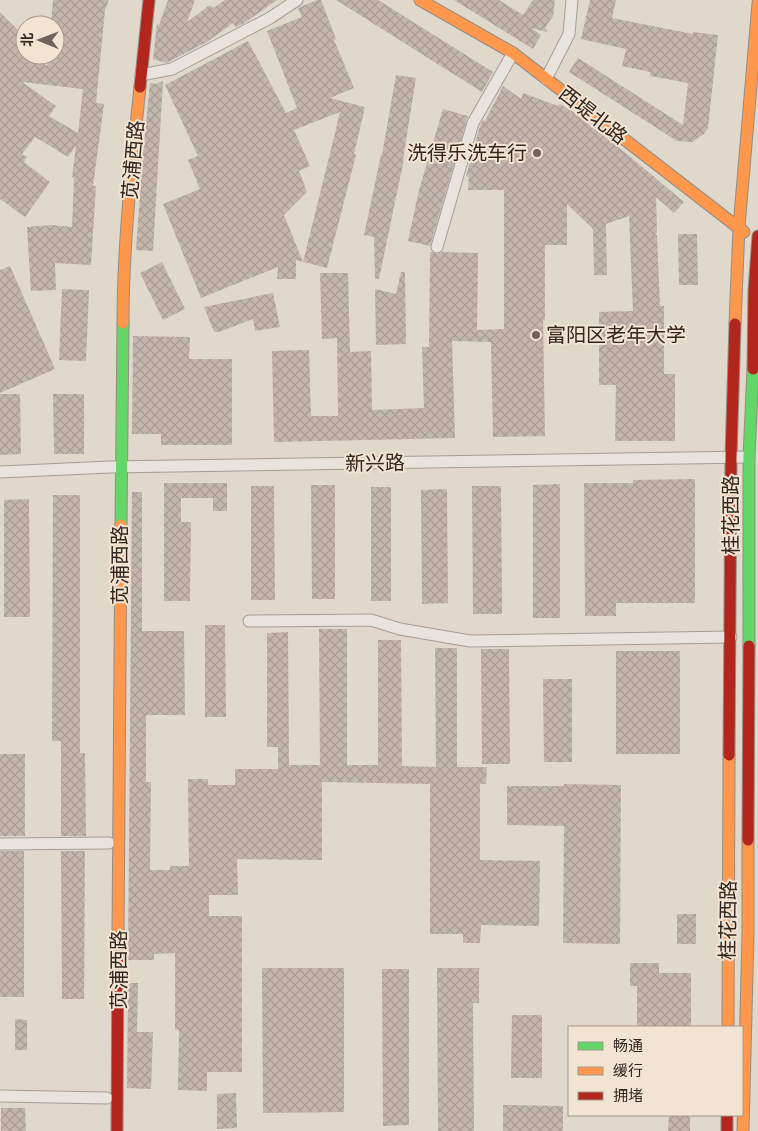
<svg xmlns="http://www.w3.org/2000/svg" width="758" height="1131" font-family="'Zilla Slab','Noto Sans SC',serif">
<defs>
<pattern id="building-cross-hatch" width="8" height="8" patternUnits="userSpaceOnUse" patternTransform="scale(1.25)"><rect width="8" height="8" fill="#c3b6ac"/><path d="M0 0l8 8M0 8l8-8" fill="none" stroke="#a89c94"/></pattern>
</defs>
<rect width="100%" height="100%" fill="#e0d8cb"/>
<path fill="url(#building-cross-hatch)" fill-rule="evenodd" d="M53 0H109L105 10 96 103 104 104 93 186H96L91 265 55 263 56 290 31 291 27 227 52 225 72 227 74 178 72 177 76 145 68 157 35 137 22 154 27 157 24 162 50 182 25 217 0 199V12L25 37V55H33L47 66 48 55H55V25H51ZM22 82 83 89 78 133 49 116 56 106Z
M168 0H195L187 22 210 5 213 8 225 0H277L243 24 236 27 233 23 207 42 166 63 153 59 157 24 159 25Z
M317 0H321L336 39 334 40 354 88 330 98 365 107 354 154 356 155 327 268 296 260V279H277L278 267 201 298 163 204 200 189 188 160 198 156 165 85 248 41 286 113 297 108 267 31 302 17 298 8ZM340 112 333 141 303 262 284 215 307 192 299 171 310 166 294 130Z
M336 0H378L493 72 482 92Z
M454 0H499L523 15 533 0H555L553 16 545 28 547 30V32L531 28 541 35 533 49Z
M590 0H616L612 18 693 34V32L718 35 708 128 704 134 692 142 677 141 569 72 578 58 683 125 688 83 650 76V72L622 66 626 49 581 39Z
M396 75 416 78 403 159H404L379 279H375L374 237 364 235 381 155H382Z
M163 81 153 251 136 250 143 154 150 83 156 84Z
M503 86 521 99 523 93 558 106 560 104 573 112 628 155 684 202 674 213 656 197 657 232 655 235H657L660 306H664V374H675V441H615L616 385H599V312L633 311 629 216 606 224 607 275H594L593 229 567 204V245H545V320H543L545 436 493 437 491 342 452 341 455 438 274 442 272 351 309 350 311 416H338L337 338 322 339 320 273H348L350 352 371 351 372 410 424 408 422 347H429L430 252 438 254 442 252 478 253 477 330 504 329V190H468L469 177 466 176 480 126 483 120 485 121Z
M443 109 468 116 430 246 408 241 419 190Z
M678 234H697L698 285H679Z
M162 262 185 309 163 320 140 273Z
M10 266 55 369 0 393V270Z
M401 272H405L406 344 376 345 375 289 396 294Z
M62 289 89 290 86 361 59 360Z
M273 293 280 327 255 331 253 319 219 332H214L204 307Z
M133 336 190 337 189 359H232V445H161V434H132Z
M0 394H20L21 454 0 455Z
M53 394H84V454H54Z
M695 479V603H616V616H585L584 483H633V480Z
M164 483H227V511H213V498H181V522H191L190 601H164Z
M560 484V618H533V485Z
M311 485H335V599H312Z
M251 486H274L275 600H251Z
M472 486H501L502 614H473Z
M371 487H391V601H371Z
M447 489 448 603 422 604 421 490Z
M132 492H142V631H184L185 715H146V782H151L150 870H170V866H189L188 779H208V785H235V769H278V747H267V633L288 632 289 765H320L319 629H347V765H378V640H401L402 766 436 767 435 648H457V767H487L486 784H480V860L540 861 539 926 481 925 480 943H463V934H430V784L322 782V860L237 859 238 895H209V916H242V1072H207V1091L178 1090 179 1030H175V953L154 954V960H128Z
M53 495H80V753H85L86 836H61V741H52Z
M29 499 30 617H4V500Z
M205 625H225L226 717H205Z
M481 649H509L510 764H482Z
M616 651H680V754H616Z
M543 679H572V762H544Z
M0 754H25V836H0Z
M564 784 621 785 620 944 563 943 564 826 507 825V786H564Z
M0 851H24V997H0Z
M61 851H85L84 999H62Z
M677 914H696V944H677Z
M630 963H659V973H691V1027H637V986H630Z
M262 968H344V1112L263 1113Z
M437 968H479V1003H473L474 1131H438Z
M382 969H409V1125L383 1126Z
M128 983H138L137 1032H153L151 1089 127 1088Z
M512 1015H542V1078H511Z
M15 1019 27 1020V1050H15Z
M236 1093 237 1128 217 1129V1094Z
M503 1105 563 1106V1131H503Z
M1 1108H25L26 1131H1Z
M669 1115H690V1131H668Z"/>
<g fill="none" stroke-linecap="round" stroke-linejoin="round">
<defs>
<path id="street" d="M141 75 172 69 270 18 297 0
M546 79 569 34 572 0
M437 247 473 123 513 53
M0 472 110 467 749 457
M249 621 371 620 400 629 470 641 731 637
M0 844 109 843
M0 1096 107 1098"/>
<path id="fast" d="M121 525 123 323
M749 646V457L753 369"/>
<path id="slow" d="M420 0 513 53 744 232
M123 323C123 244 132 165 140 87
M735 324 739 227 758 3
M118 937 121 525
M728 1027 729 755
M743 1131 748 935V840"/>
<path id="jam" d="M140 87 149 0
M753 369 754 291 758 236
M729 755 731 457 735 324
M748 840 749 646
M727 1115V1131
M117 1131 118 937"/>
</defs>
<use href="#street" stroke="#a59d95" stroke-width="13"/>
<use href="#fast" stroke="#958d84" stroke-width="13"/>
<use href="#slow" stroke="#958d84" stroke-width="13"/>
<use href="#jam" stroke="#958d84" stroke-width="13"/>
<use href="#street" stroke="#e8e3dc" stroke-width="11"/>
<use href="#fast" stroke="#63d668" stroke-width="11"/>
<use href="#slow" stroke="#ff974d" stroke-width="11"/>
<use href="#jam" stroke="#b3261e" stroke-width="11"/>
</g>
<g fill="#6f645b" stroke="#f1e4d2" stroke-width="2">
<circle cx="537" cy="153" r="5"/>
<circle cx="536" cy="335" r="5"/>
</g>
<g text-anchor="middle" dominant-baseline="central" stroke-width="4" stroke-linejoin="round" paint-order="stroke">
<g font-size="20" fill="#32261e" stroke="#f1e4d2">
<text transform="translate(593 115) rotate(38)">西堤北路</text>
<text transform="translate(133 160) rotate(-85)">苋浦西路</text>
<text transform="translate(375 463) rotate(-1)">新兴路</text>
<text transform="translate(731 515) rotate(-90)">桂花西路</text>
<text transform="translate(120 565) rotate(-90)">苋浦西路</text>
<text transform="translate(728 920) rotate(-89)">桂花西路</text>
<text transform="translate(119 970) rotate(-90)">苋浦西路</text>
</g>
<g font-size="20" fill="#32261e" stroke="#f1e4d2" text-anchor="end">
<text x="527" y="153">洗得乐洗车行</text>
<text x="546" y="335" text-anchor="start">富阳区老年大学</text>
</g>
</g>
<rect x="568" y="1026" width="175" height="90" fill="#f1e4d2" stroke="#a5988a"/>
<rect x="578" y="1042" width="25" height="8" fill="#63d668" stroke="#a5988a"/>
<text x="613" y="1051" font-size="15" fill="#32261e">畅通</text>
<rect x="578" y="1067" width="25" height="8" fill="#ff974d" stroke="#a5988a"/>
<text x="613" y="1076" font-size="15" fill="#32261e">缓行</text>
<rect x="578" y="1092" width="25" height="8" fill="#b3261e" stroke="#a5988a"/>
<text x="613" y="1101" font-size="15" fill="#32261e">拥堵</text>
<g transform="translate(40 40) rotate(271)"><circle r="24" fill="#f1e4d2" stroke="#a5988a"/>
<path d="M0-4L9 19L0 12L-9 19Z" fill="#6f645b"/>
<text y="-8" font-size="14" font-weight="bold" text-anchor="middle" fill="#32261e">北</text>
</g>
</svg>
